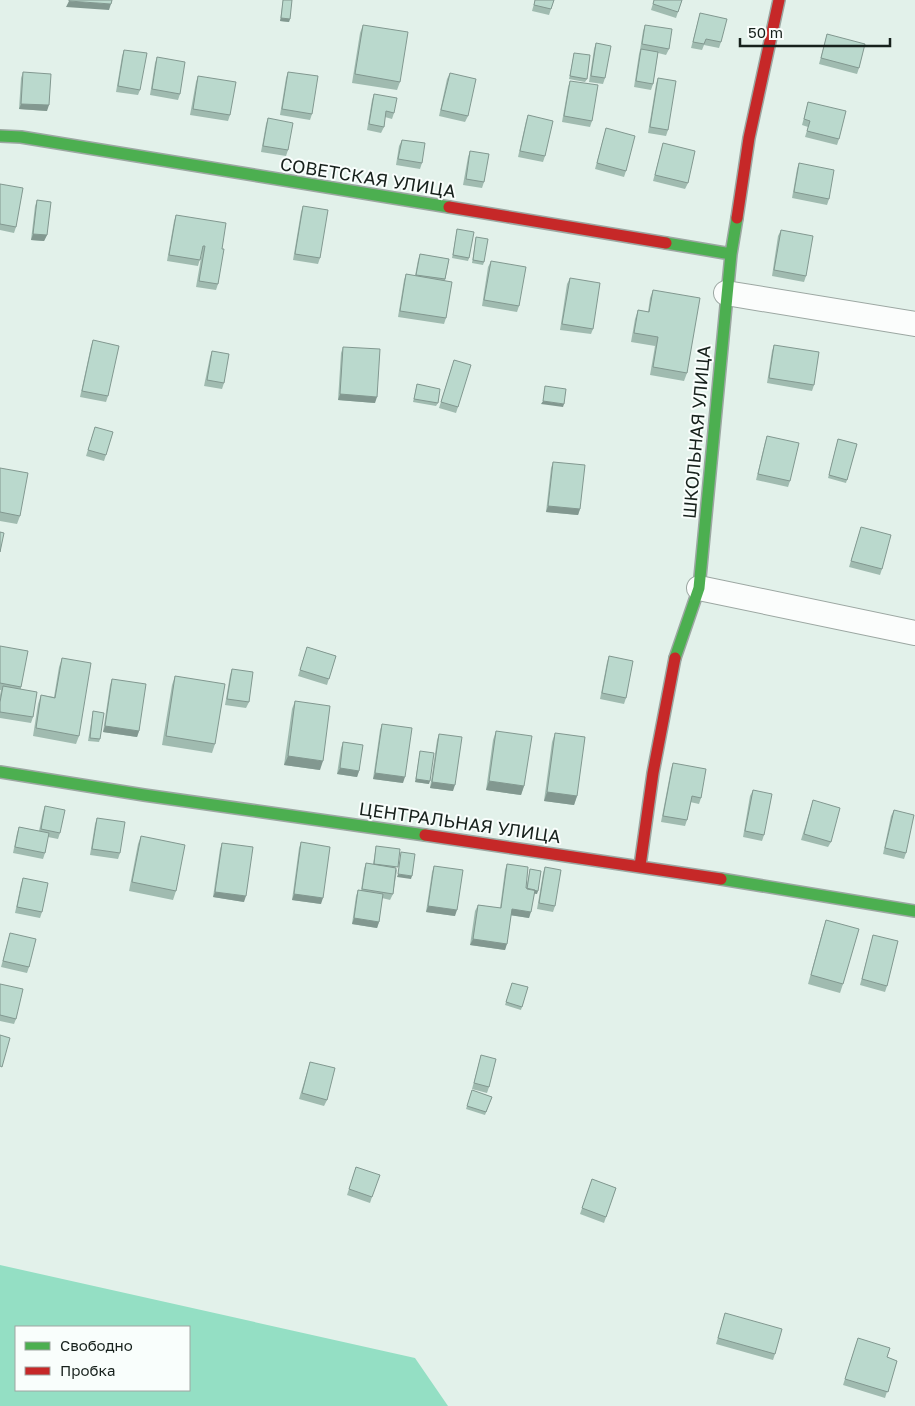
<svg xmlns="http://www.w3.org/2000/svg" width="915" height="1406" font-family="'Golos Text',sans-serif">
<rect width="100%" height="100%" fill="#e2f1ea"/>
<path fill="#94dfc4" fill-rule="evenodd" d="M0 1265 415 1358 448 1406H0ZM16 1327H189V1390H16Z"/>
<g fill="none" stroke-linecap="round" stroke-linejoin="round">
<defs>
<path id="street" d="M726 293 915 324
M699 588 915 633"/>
<path id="fast" d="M0 136 21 137 449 207
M666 243 731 254
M675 658 699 588 731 254 737 218
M0 772 144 795 425 835
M721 879 915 911"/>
<path id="jam" d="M449 207 666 243
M737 218 749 138 779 0
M425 835 721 879
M640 866 653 773 675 658"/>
</defs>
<use href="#street" stroke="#9ca7a2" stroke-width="26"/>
<use href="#fast" stroke="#9ca7a2" stroke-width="14"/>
<use href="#jam" stroke="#9ca7a2" stroke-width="14"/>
<use href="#street" stroke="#fbfdfc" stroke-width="24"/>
<use href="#fast" stroke="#4caf50" stroke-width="11"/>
<use href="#jam" stroke="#c62828" stroke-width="11"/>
</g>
<path fill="#a0bbb0" d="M283 0H292L289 22 280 21Z
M535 0H554L549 15 532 11Z
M654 0H682L676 18 651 10Z
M700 13 721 42 719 48 704 45 702 50 691 48Z
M363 25 400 82 397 90 352 83 360 33Z
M645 25 669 49 666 55 658 53 653 84 651 90 634 87 639 54 640 50 643 31Z
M827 34 859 68 857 74 819 64Z
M596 43 605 78 603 84 589 82 594 49Z
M124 50 140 90 138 95 116 92 122 56Z
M574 53 587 79 585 82 569 79Z
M157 57 180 94 178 100 150 95 155 63Z
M23 72 47 111 19 109 21 78Z
M288 72 312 114 310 120 280 115 286 78Z
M450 73 468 116 465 122 439 116 447 79Z
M198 76 230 115 228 121 190 115 196 82Z
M658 78 668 130 666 136 648 133 656 84Z
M570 81 592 121 590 127 562 122 568 87Z
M374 94 394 113 392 119 385 117 384 127 381 133 367 130 372 100Z
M808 102 839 139 837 145 805 137 808 127 802 125Z
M528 115 545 156 543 162 518 157 526 121Z
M268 118 288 150 286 156 261 152 266 124Z
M606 128 626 171 624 177 595 169Z
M402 140 422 163 420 169 396 165 399 146Z
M663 143 688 183 685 189 653 181Z
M470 151 484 182 482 188 463 185 468 157Z
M799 163 829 199 827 205 792 198 797 169Z
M0 184 16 227 14 233 0 230Z
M37 200 47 235 44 241 31 240 35 206Z
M303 206 320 258 318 264 293 260 301 212Z
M176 215 222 249 218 284 216 290 196 287 202 252 198 266 167 261 174 221Z
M457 229 469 258 468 261 452 258Z
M781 230 806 276 804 282 772 276 778 236Z
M476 237 484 262 483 265 472 263Z
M420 254 449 259 445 281 446 318 444 324 398 317 404 280 406 274 415 276 418 260Z
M491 261 519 306 517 312 482 306 488 267Z
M570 278 593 329 591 334 560 330 567 284Z
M653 290 687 373 684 381 650 375 655 346 631 342 635 319 638 310 648 312 650 298Z
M93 340 108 396 106 402 80 397 91 346Z
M774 345 814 385 812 391 767 383 772 351Z
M343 347 375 403 338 400 341 353Z
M212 351 224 383 222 389 204 386 210 357Z
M452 366 458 407 456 413 439 408Z
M417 384 438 403 436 406 413 402Z
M95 427 106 455 104 461 86 456Z
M767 436 790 481 788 487 756 480 765 442Z
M838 439 857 444 846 483 828 478Z
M553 462 580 509 578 515 546 512 551 468Z
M0 468 20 516 17 524 0 521Z
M861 527 882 569 880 575 849 567Z
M0 646 21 687V689L33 717 31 723 0 718V695L1 690H0Z
M307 647 336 656 327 685 298 676Z
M609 656 626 698 624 704 600 699 607 662Z
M62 658 79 736 76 744 33 736 38 704 41 695 54 697 59 667Z
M232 669 249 702 246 708 225 705 230 675Z
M175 676 215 744 212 753 162 745 172 685Z
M112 679 139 731 137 737 103 732 110 685Z
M295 701 320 770 284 765 292 709Z
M93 711 100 739 99 742 88 741Z
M382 724 403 783 373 779 380 730Z
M496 731 524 786 521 795 486 790 493 740Z
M555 733 577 796 574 805 544 801 552 742Z
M439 734 453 791 430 788 437 740Z
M343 742 359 771 357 777 337 774 341 748Z
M420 751 429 784 415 782Z
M673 763 701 798 699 804 690 802 687 820 685 826 661 822 671 769Z
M753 790 764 835 762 841 743 837 750 796Z
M813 800 831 842 828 847 801 840Z
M45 806 60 833 58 839 48 837 45 853 43 859 13 853 17 833 19 827 39 831 43 812Z
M894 810 906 853 904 859 883 854 891 816Z
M97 818 120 853 118 859 90 855 95 824Z
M141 836 176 891 173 900 129 891 138 844Z
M301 842 321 904 292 900 299 848Z
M222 843 244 902 213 897 220 849Z
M376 846 397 870 393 894 390 900 382 898 379 922 377 928 352 924 356 896 358 890 361 891 364 869 366 863 373 864Z
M507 864 526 888V889L530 869 537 894 534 893 529 918 511 915 505 950 470 945 475 911 478 905 500 908 505 870Z
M434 866 455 916 426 912 432 872Z
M545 867 555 906 553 912 537 909 543 873Z
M23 878 42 912 40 918 15 913 21 884Z
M826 920 843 984 840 993 808 984 823 929Z
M10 933 29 967 27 973 1 967Z
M873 935 887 986 885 992 860 985Z
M512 983 528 987 521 1010 505 1005Z
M0 984 16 1019 14 1024 0 1021Z
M481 1055 489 1087 487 1093 472 1089Z
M310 1062 327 1100 324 1106 299 1099Z
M472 1090 492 1097 485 1115 466 1109Z
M356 1167 372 1197 370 1203 347 1195Z
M592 1179 616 1188 604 1223 580 1214Z
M725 1313 775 1354 773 1360 716 1344Z
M856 1344 887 1357 897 1361 885 1398 843 1385Z"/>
<path fill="#829890" d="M69 1 111 4 109 10 66 7Z
M281 18 290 19 289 22 280 21Z
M21 104 49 105 47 111 19 109Z
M33 234 47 235 44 241 31 240Z
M340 394 377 397 375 403 338 400Z
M543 401 564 404 563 407 541 404Z
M548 506 580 509 578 515 546 512Z
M105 726 139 731 137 737 103 732Z
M288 756 323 761 320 770 284 765Z
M340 768 359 771 357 777 337 774Z
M375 773 405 777 403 783 373 779Z
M416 779 430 781 429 784 415 782Z
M489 781 524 786 521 795 486 790Z
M432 782 455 785 453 791 430 788Z
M547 792 577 796 574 805 544 801Z
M398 874 412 876 411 879 397 877Z
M527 889 538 891 537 894 526 892Z
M215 892 246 896 244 902 213 897Z
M294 894 323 898 321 904 292 900Z
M428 906 457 910 455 916 426 912Z
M512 909 531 912 529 918 509 915Z
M354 918 379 922 377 928 352 924Z
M473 939 507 944 505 950 470 945Z"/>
<path fill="#bad9cd" stroke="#829890" d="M69 0H112L111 4 69 1Z
M283 0H292L290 19 281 18Z
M535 0H554L551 9 534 5Z
M654 0H682L678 12 653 4Z
M700 13 727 19 721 42 706 39 704 44 693 42Z
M363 25 408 32 400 82 355 74Z
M645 25 672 29 669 49 642 44Z
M827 34 865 44 859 68 821 58Z
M596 43 611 46 605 78 591 76Z
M641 49 658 52 653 84 636 81Z
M124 50 147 53 140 90 118 86Z
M574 53 590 55 587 79 570 76Z
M157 57 185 62 180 94 152 89Z
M23 72 51 74 49 105 21 104Z
M288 72 318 76 312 114 282 109Z
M450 73 476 79 468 116 441 110Z
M198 76 236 82 230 115 193 109Z
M658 78 676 81 668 130 650 127Z
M570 81 598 85 592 121 564 116Z
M374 94 397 98 394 113 386 111 384 127 369 124Z
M808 102 846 111 839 139 807 131 810 121 804 119Z
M528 115 553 121 545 156 520 151Z
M268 118 293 123 288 150 263 146Z
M606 128 635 136 626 171 597 163Z
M402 140 425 143 422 163 398 159Z
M663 143 695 151 688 183 655 175Z
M470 151 489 154 484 182 466 179Z
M799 163 834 170 829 199 794 192Z
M0 184 23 188 16 227 0 224Z
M37 200 51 202 47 235 33 234Z
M303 206 328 210 320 258 295 254Z
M176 215 226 223 222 249H224L218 284 199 281 205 246H203L200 260 169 255Z
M457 229 474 232 469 258 453 255Z
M781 230 813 236 806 276 774 270Z
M476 237 488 239 484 262 473 260Z
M420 254 449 259 445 279 416 275Z
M491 261 526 267 519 306 484 300Z
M406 274 452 282 446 318 400 311Z
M570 278 600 283 593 329 562 324Z
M653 290 700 298 687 373 653 367 658 337 634 333 638 310 649 312Z
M93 340 119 346 108 396 82 391Z
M774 345 819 352 814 385 769 378Z
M343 347 380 349 377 397 340 394Z
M212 351 229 354 224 383 207 380Z
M454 360 471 365 458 407 441 402Z
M417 384 440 389 438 403 414 399Z
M545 386 566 389 564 404 543 401Z
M95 427 113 432 106 455 88 450Z
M767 436 799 443 790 481 758 474Z
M838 439 857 444 847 480 829 475Z
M553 462 585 465 580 509 548 506Z
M0 468 28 473 20 516 0 512Z
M861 527 891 535 882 569 851 561Z
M0 532 4 533 0 552Z
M0 646 28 651 21 687 0 683Z
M307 647 336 656 329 679 300 670Z
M609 656 633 661 626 698 602 693Z
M62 658 91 663 79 736 36 728 41 695 55 698Z
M232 669 253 672 249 702 227 699Z
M175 676 225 684 215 744 166 736Z
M112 679 146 684 139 731 105 726Z
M3 686 37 692 33 717 0 712V702Z
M295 701 330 706 323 761 288 756Z
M93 711 104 713 100 739 90 738Z
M382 724 412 728 405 777 375 773Z
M496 731 532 736 524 786 489 781Z
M555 733 585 737 577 796 547 792Z
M439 734 462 737 455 785 432 782Z
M343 742 363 745 359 771 340 768Z
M420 751 434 753 430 781 416 779Z
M673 763 706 769 701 798 692 796 687 820 663 816Z
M753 790 772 794 764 835 745 831Z
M813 800 840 808 831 842 804 834Z
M45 806 65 810 60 833 41 829Z
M894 810 914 815 906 853 885 848Z
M97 818 125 822 120 853 92 849Z
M19 827 49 833 45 853 15 847Z
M141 836 185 845 176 891 132 882Z
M301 842 330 847 323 898 294 894Z
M222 843 253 847 246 896 215 892Z
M376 846 400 849 398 867 374 864Z
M401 852 415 854 412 876 398 874Z
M366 863 396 868 393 894 362 889Z
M507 864 528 867 526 888 535 890 531 912 512 909 507 944 473 939 478 905 501 908Z
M434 866 463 870 457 910 428 906Z
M545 867 561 870 555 906 539 903Z
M530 869 541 871 538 891 527 889Z
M23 878 48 883 42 912 17 907Z
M358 890 383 894 379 922 354 918Z
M826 920 859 929 843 984 811 975Z
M10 933 36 939 29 967 3 961Z
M873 935 898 941 887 986 862 979Z
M512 983 528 987 522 1007 506 1002Z
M0 984 23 989 16 1019 0 1015Z
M0 1035 10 1038 2 1067 0 1066Z
M481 1055 496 1059 489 1087 474 1083Z
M310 1062 335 1068 327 1100 302 1093Z
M472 1090 492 1097 486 1112 467 1106Z
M356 1167 380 1175 372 1197 349 1189Z
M592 1179 616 1188 606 1217 582 1208Z
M725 1313 782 1329 775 1354 718 1338Z
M858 1338 890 1348 887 1357 897 1361 888 1392 845 1379Z"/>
<g text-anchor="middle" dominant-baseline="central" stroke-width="4" stroke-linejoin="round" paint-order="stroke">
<g font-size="18" fill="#17211c" stroke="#f9fefc">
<text transform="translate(368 177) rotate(9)">СОВЕТСКАЯ УЛИЦА</text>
<text transform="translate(696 432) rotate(-85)">ШКОЛЬНАЯ УЛИЦА</text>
<text transform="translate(460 822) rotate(8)">ЦЕНТРАЛЬНАЯ УЛИЦА</text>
</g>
</g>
<rect x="15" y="1326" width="175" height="65" fill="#f9fefc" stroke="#9fa6a2"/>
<rect x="25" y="1342" width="25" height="8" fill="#4caf50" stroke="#9fa6a2"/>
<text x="60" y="1351" font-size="15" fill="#17211c">Свободно</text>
<rect x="25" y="1367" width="25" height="8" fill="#c62828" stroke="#9fa6a2"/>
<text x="60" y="1376" font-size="15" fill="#17211c">Пробка</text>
<path d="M740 38v8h150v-8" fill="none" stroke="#17211c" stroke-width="2.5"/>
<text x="748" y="38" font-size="15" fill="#17211c" stroke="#f9fefc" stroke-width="4" paint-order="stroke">50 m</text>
</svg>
